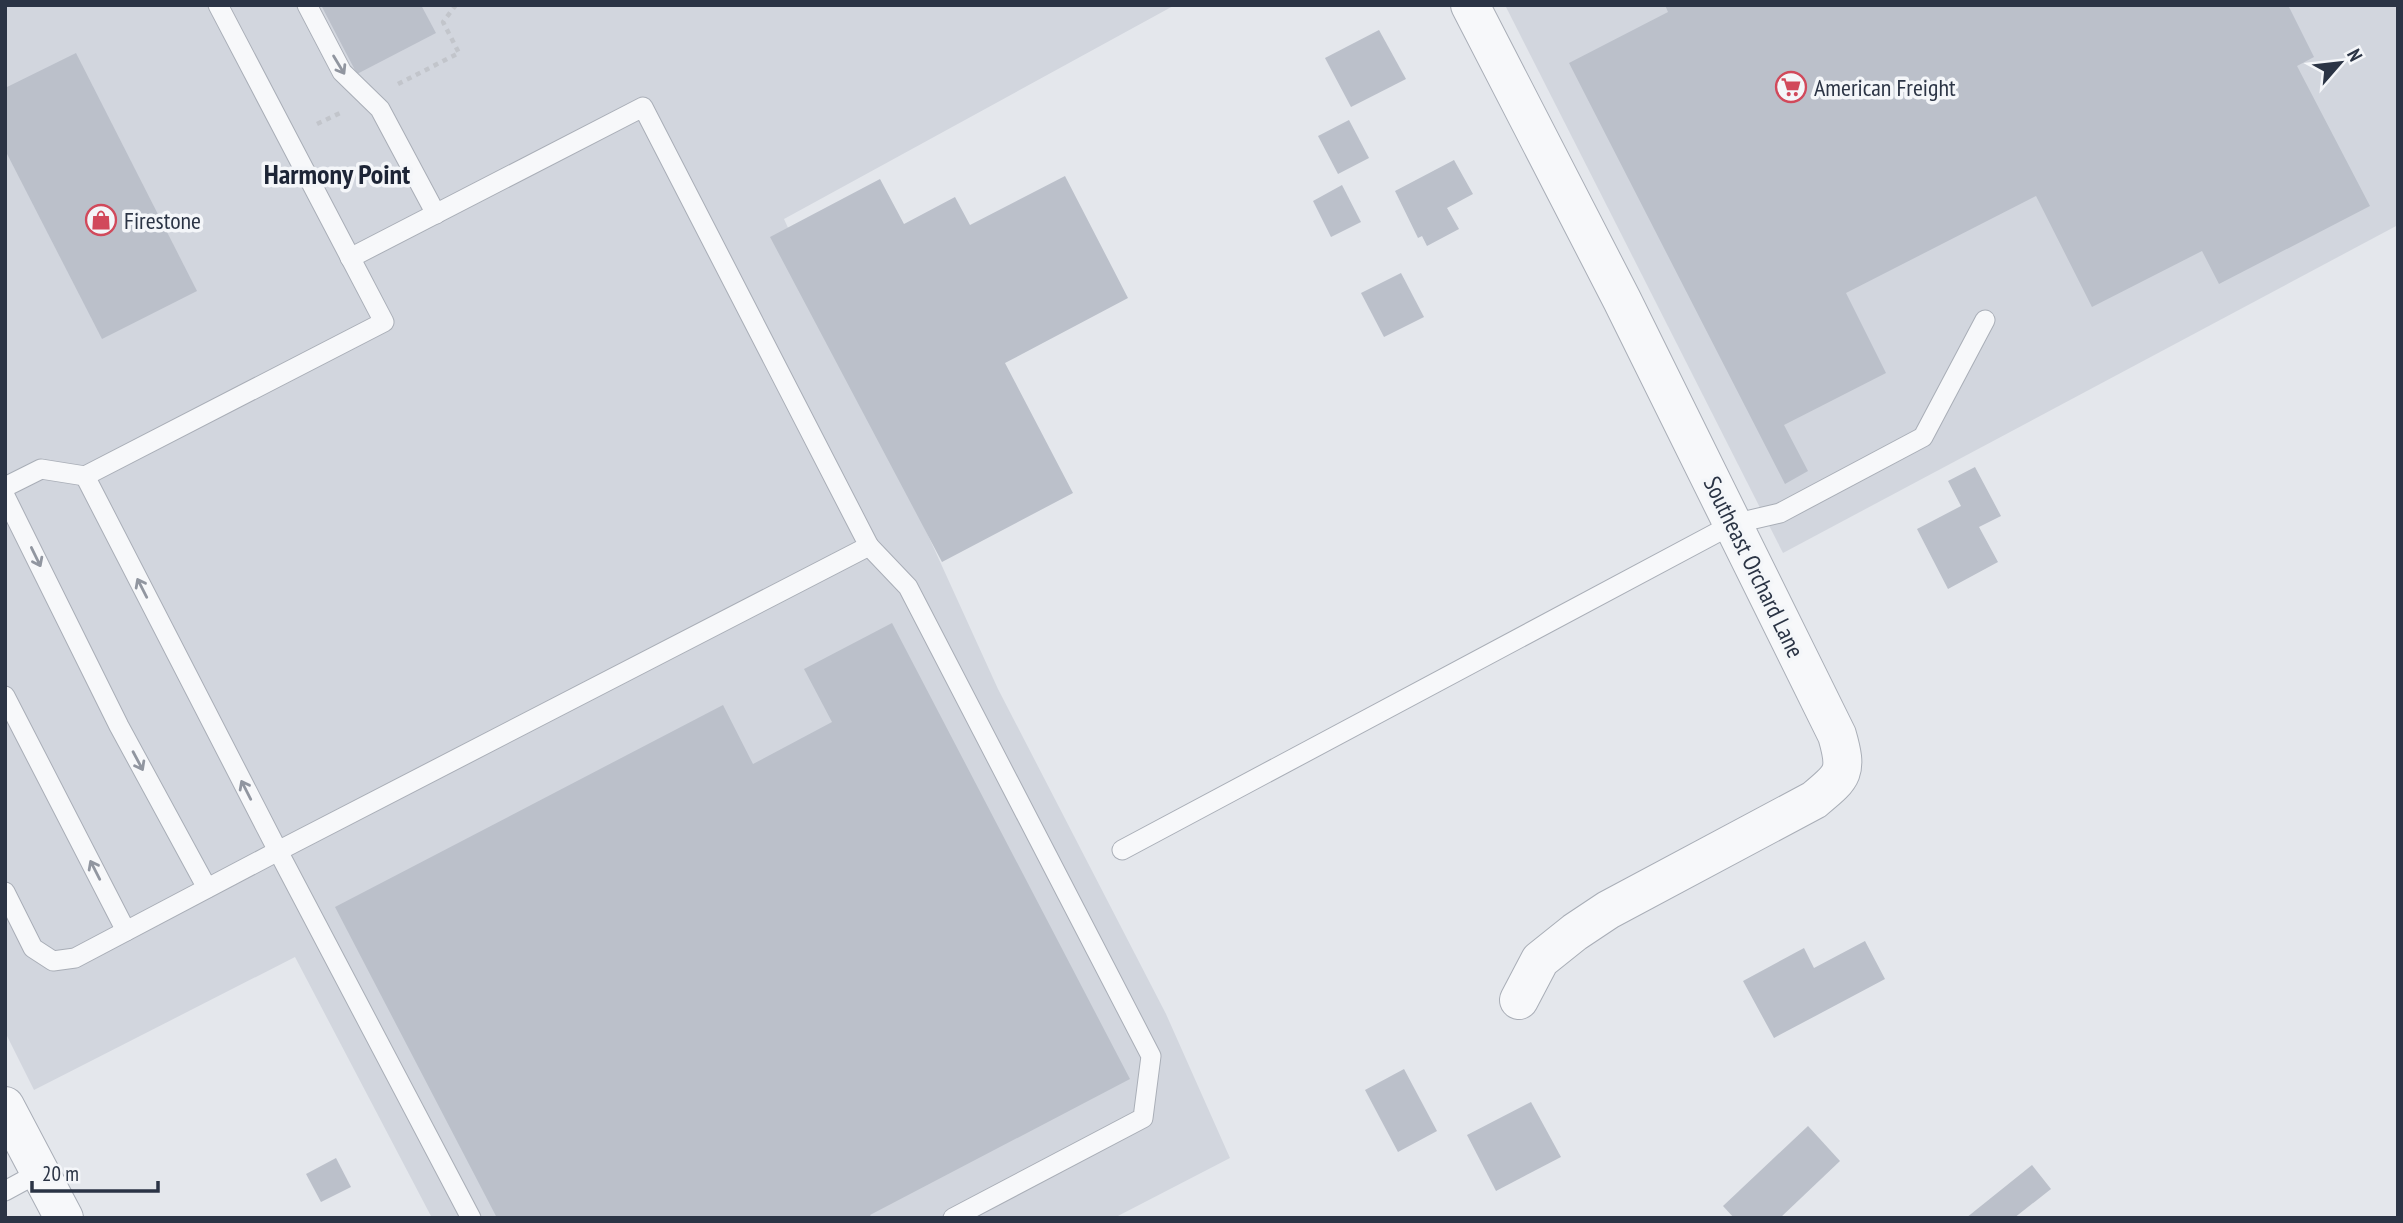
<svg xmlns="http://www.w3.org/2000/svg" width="2403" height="1223" viewBox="0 0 2403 1223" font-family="'PT Sans Narrow',sans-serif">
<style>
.built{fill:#d2d6de}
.building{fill:#bbc0ca}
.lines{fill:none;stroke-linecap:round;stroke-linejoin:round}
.lane-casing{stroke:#a9aeb7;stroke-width:21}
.street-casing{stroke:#a9aeb7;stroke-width:40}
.path{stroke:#c2c5cb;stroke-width:4.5;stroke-dasharray:5 5;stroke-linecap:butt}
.lane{stroke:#f7f8fa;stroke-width:19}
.street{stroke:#f7f8fa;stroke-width:38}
.oneway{stroke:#9196a0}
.labels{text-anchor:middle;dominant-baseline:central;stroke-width:7;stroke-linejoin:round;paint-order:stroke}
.poi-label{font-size:24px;fill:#2b3445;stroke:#f4f6f9;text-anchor:start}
.street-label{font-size:24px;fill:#2b3445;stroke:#f4f6f9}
.quarter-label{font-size:28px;font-weight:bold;fill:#1d2536;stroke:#f4f6f9}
</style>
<rect width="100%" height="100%" fill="#e4e7ec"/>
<g class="built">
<polygon points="5,5 1175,5 784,219 998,689 1166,1014 1230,1158 1114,1218 432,1218 295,957 34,1090 5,1032"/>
<polygon points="1505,5 2398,5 2398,225 1783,553"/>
</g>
<g class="building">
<polygon points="321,5 421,5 436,33 357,74"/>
<polygon points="1665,5 2288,5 2314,57 2297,66 2370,206 2219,284 2202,251 2092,307 2036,196 1846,293 1886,373 1784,425 1808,471 1785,484 1569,63 1668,12"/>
<polygon points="1379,30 1406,79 1351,107 1325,58"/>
<polygon points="76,53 197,291 102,339 5,150 5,88"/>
<polygon points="1349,120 1369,158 1338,174 1318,136"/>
<polygon points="1454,160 1473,194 1447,208 1459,229 1427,246 1422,236 1418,238 1395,191"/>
<polygon points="1065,176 1128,298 1005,363 1073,493 942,562 770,237 880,179 904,224 955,197 970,225"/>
<polygon points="1342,185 1361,222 1331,237 1313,201"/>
<polygon points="1401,273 1424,317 1384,337 1361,293"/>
<polygon points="1975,467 2001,516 1979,527 1998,562 1948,589 1917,529 1961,506 1948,481"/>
<polygon points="892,623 1130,1079 870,1215 872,1218 497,1218 335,907 723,705 753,764 832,722 804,669"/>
<polygon points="1865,941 1885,979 1774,1038 1743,981 1804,948 1814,968"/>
<polygon points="1404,1069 1437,1131 1398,1152 1365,1090"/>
<polygon points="1531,1102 1561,1157 1496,1191 1467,1135"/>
<polygon points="1808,1126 1840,1161 1780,1218 1734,1218 1723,1206"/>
<polygon points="336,1158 351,1187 321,1202 306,1174"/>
<polygon points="2032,1165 2051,1189 2014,1218 1966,1218"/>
</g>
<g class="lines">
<g class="lane-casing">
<g id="lane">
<polyline points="307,5 342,72 380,109 436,214"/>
<polyline points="85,476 278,851 471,1218"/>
<polyline points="5,487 41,469 85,476 384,322 218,5"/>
<polyline points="5,496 119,726 207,888"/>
<polyline points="869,546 908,587 1151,1056 1143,1118 953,1218"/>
<polyline points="5,696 126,931"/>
<polyline points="1122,850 1733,524 1780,513 1923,437 1985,320"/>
<polyline points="5,892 33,948 53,961 75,958 278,851 869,546 643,107 350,258"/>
<polyline points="5,1191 40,1172"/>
</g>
</g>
<g class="street-casing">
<g id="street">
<path d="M 1470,5 L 1622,300 L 1837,735 C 1848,773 1843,776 1814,800 L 1608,910 L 1575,932 L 1540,960 L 1519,1000"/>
<polyline points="5,1106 64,1218"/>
</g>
</g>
<g class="path">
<polyline points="398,84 459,53 443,22 456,5"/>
<polyline points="317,124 340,113"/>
</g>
<use href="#lane" class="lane"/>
<use href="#street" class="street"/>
</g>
<defs><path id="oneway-shaft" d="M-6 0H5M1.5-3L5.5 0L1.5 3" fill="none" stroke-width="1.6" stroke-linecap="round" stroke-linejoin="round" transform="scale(1.75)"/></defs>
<g class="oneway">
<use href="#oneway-shaft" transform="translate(339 65) rotate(59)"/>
<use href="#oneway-shaft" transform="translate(36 557) rotate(64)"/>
<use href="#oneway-shaft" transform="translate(142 588) rotate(-117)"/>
<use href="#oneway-shaft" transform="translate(138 761) rotate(62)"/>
<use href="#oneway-shaft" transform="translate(246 790) rotate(-117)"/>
<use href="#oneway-shaft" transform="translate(95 870) rotate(-117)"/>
</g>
<defs>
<g id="supermarket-ring" transform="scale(1.575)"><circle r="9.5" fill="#f4f6f9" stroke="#d1495b" stroke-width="1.5"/><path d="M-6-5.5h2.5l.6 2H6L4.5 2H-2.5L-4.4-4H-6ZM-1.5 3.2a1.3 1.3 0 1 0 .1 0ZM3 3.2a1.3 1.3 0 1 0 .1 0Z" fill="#d1495b"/></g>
<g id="shop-ring" transform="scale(1.575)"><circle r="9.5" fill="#f4f6f9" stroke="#d1495b" stroke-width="1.5"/><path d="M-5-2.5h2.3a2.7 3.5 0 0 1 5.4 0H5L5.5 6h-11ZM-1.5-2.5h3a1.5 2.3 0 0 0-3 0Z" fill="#d1495b"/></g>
</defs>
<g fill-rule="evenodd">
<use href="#supermarket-ring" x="1791" y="87"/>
<use href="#shop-ring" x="101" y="220"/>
</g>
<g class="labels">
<g class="poi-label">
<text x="1814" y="87">American Freight</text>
<text x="124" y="220">Firestone</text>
</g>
<g class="street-label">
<text transform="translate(1754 567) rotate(64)">Southeast Orchard Lane</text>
</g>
<g class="quarter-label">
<text x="337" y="173">Harmony Point</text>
</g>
</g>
<rect width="2403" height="1223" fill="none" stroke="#2b3445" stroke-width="14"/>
<g transform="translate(2340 63) rotate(62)" stroke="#f4f6f9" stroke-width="5" paint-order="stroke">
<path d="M0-5L12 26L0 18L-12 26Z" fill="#2b3445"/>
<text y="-10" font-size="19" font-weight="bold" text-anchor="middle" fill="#2b3445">N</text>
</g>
<path d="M32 1181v10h126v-10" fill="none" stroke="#2b3445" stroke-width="3.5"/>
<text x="42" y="1181" font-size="21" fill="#2b3445" stroke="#f4f6f9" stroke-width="5" paint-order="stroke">20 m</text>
</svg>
